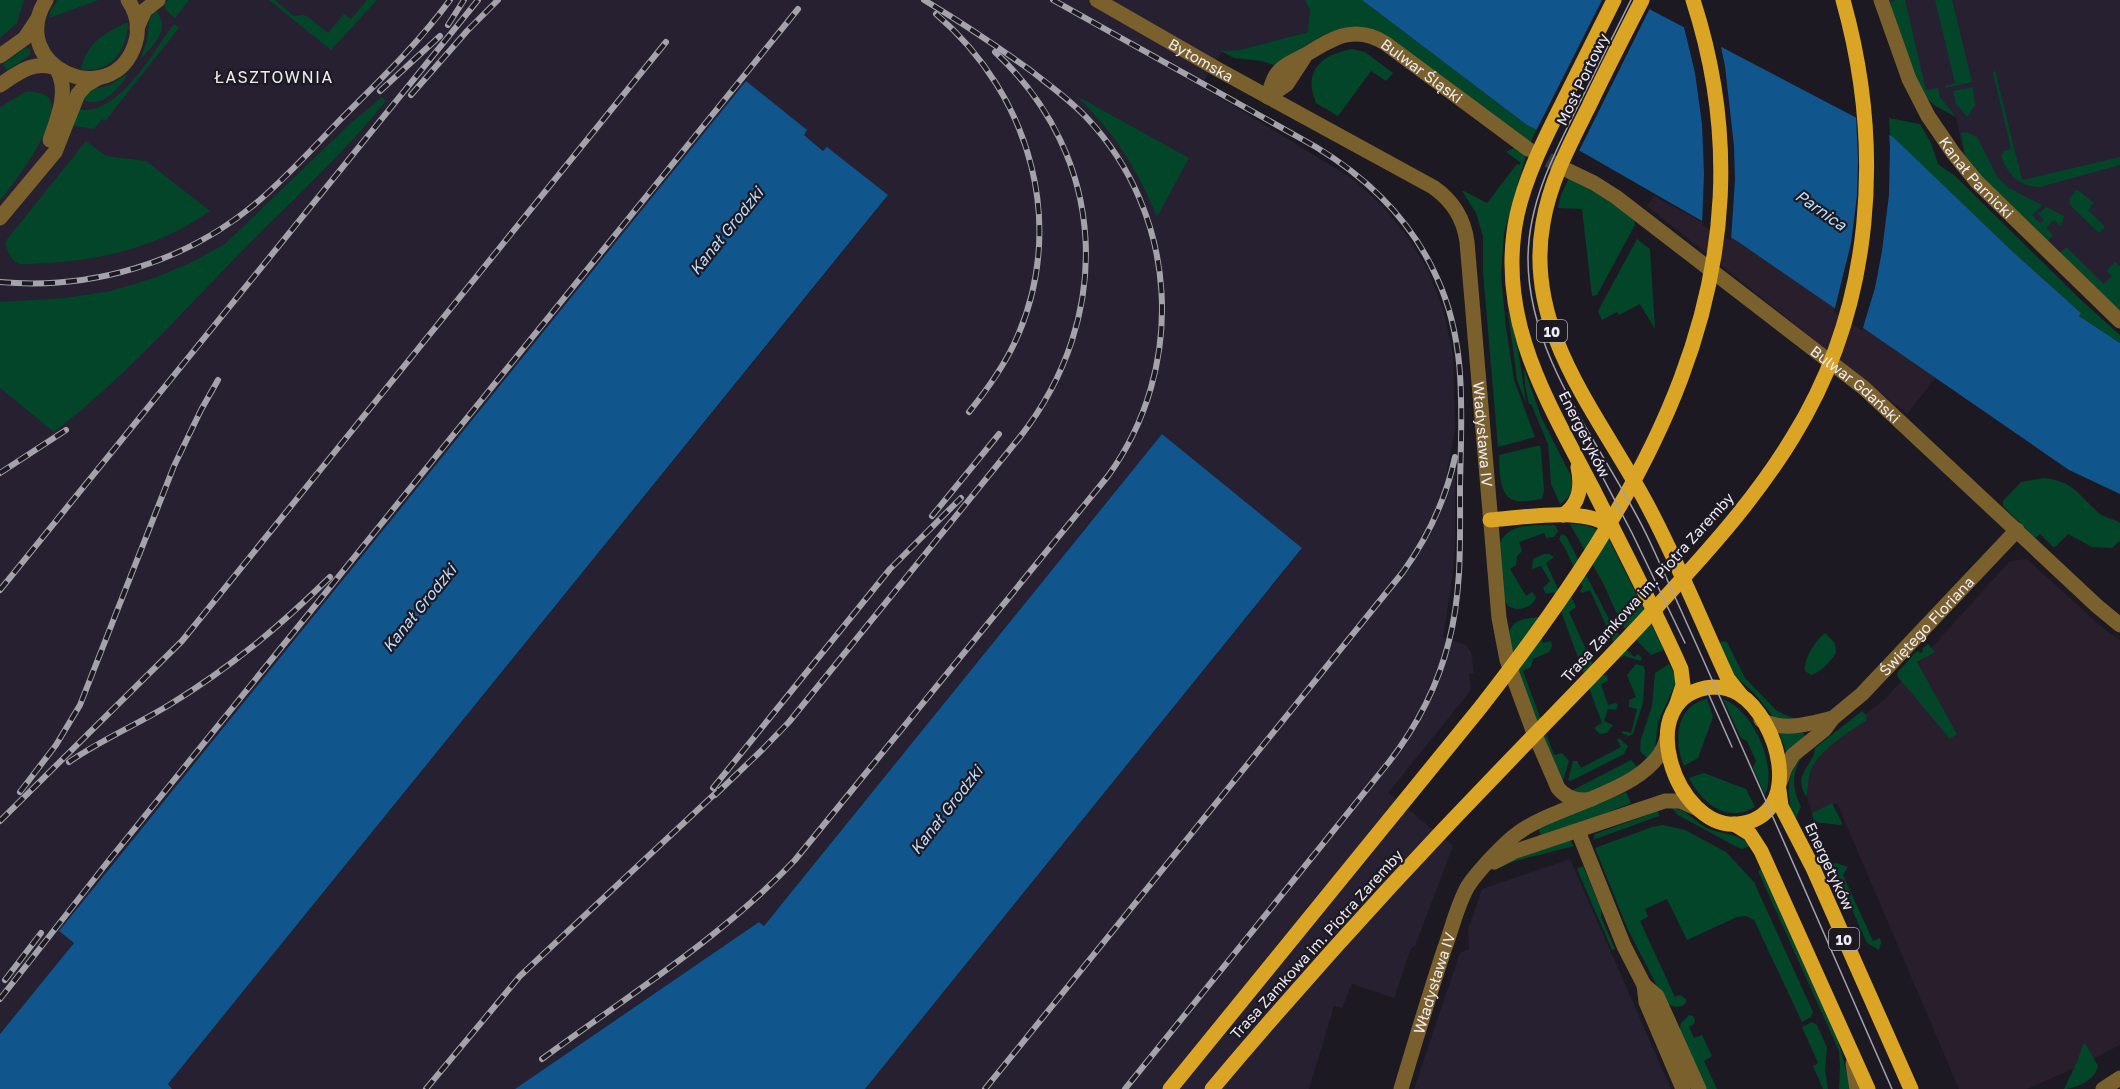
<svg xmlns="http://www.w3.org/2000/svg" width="2120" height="1089" viewBox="0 0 2120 1089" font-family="'Golos Text',sans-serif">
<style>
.commercial{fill:#281e2c}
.built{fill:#262030}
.green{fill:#034529}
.water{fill:#10568c}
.pier{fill:#1d1923}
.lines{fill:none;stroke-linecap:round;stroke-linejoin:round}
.minor-tunnel{stroke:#3c3942;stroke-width:15;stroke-dasharray:15 8;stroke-linecap:butt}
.minor{stroke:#79602c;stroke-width:15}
.major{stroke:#daa525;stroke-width:15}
.tram{stroke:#a4a2aa;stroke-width:1.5}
.rail-casing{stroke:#a4a2aa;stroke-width:6}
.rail{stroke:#1d1923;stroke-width:4;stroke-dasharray:11;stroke-linecap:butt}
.labels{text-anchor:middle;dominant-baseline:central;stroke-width:4.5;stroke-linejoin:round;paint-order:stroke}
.shield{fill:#1d1923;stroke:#afadb5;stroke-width:1.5}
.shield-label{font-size:14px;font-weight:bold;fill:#eeecf3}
.street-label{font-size:15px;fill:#eeecf3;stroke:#1d1923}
.neighbourhood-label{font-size:16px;letter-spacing:1.5px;fill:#eeecf3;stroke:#1d1923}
.water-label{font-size:16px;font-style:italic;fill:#bdddfd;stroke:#1d1923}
</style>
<rect width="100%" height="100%" fill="#1d1923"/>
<g class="commercial">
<polygon points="1654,196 1737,241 1936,377 1907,414 1647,206"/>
<polygon points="2027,559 2104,629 2120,640 2120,1045 2086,1063 2027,1089 1959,1089 1837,803 1812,814 1803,785 1804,774 1831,741 1885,699 2010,561"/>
</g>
<g class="built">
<polygon points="0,0 1305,0 1310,4 1311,31 1241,50 1222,51 1201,86 1350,177 1381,204 1409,239 1427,268 1443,309 1453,354 1455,431 1446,476 1455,478 1455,541 1453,574 1443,637 1466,645 1471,652 1474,673 1469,674 1471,690 1388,793 1453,846 1415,946 1411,948 1394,998 1352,984 1342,1008 1334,1006 1309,1089 865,1089 1302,549 1162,434 764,926 759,922 515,1089 172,1089 168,1084 888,196 827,147 824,151 803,134 806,130 746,81 59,931 74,943 0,1034"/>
<polygon points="1889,0 2120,0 2120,310 1966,163 1956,117 1935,106 1926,96"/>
<polygon points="1570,859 1671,1089 1414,1089 1460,953 1469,949 1468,930 1482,889"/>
</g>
<g class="green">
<polygon points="0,0 24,0 17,23 0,38"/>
<polygon points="58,0 99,0 49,18 51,10"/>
<polygon points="169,0 189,0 175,18 166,10 164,3"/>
<polygon points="269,0 275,0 294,16 303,15 307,16 328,33 344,14 351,19 367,0 377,0 331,50"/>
<path d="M 1305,0 L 1362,0 L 1527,125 L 1537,128 L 1530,144 L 1358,27 C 1326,28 1301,49 1276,66 L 1262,61 L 1234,58 L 1221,51 L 1240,50 L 1308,32 L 1310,10 Z"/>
<path d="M 1895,0 L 1905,0 L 1926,90 L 1938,88 L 1940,97 L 1956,117 C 1945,111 1933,106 1925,96 C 1910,75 1898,29 1890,3 Z"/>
<polygon points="1935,0 1952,0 1972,82 1945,88 1945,86 1955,83"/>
<path d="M 155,10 C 173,28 153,45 140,60 L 147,41 L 149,20 Z"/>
<path d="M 126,23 L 128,23 C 127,50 111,74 81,69 C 86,44 104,33 126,23 Z"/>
<path d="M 174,24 L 179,28 L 105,121 L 102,119 L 94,129 L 75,126 L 72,120 L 76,109 C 118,119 153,51 174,24 Z"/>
<polygon points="27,47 30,49 30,55 7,71 3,64"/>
<path d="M 1352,49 L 1365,52 L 1393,73 L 1386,81 L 1371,71 L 1338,116 L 1316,103 C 1303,70 1321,55 1352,49 Z"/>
<path d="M 1995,70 L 2022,180 L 2120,157 L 2120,165 L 2040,187 C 2021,187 2006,174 2001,155 L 2004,151 L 2011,149 L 1993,73 Z"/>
<path d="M 128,73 C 124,82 109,101 96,102 C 91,103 86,101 81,99 L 93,89 L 110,85 Z"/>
<polygon points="1973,87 1975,105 1967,117 1956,104 1953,91"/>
<path d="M 25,92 C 31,91 37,92 43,94 C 75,106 11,187 0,201 L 0,107 Z"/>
<path d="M 1075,95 L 1189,158 L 1157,217 C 1138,170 1113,130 1075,95 Z"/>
<path d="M 382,97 L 386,101 C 341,157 288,204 238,255 C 179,316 122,380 54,432 L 0,388 L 0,302 L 65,298 L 111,291 L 154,278 L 190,263 L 225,244 L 352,122 Z"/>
<polygon points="1889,118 1920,124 1931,143 1938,164 1955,176 2081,300 2120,335 2120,343 2079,316 2080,312 2013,252 1890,135"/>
<polygon points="1966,132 1977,137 1998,178 2009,188 2042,205 2032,215 2040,223 2044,220 2038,214 2046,207 2064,216 2061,227 2054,220 2046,228 2053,235 2047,241 2060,253 2066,247 2104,284 2112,276 2106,271 2115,262 2120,266 2120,310 2088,282 1966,163 1961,133"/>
<path d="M 86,141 L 106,156 L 146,161 L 210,211 C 163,245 102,261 44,263 C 37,263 27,265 20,264 C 10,261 8,251 5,242 Z"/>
<polygon points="1514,148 1526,156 1504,233 1501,275 1506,328 1514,380 1535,437 1498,447 1483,272 1483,236 1476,213 1462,191 1464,191 1487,203 1517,164 1519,165 1521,163 1506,152"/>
<polygon points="1569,178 1595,190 1634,219 1635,225 1597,295 1592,296 1582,209 1558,208 1561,195"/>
<polygon points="2076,190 2079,191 2094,203 2088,210 2105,227 2099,233 2070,205 2069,199"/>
<polygon points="1637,239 1650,249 1655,329 1640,304 1619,315 1617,312 1602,320 1598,311"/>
<polygon points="1507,304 1518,349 1526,403 1517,380"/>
<path d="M 1524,368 L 1541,417 L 1571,476 C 1574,488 1571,498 1560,504 L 1551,484 L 1548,444 L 1531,404 L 1529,404 L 1525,385 Z"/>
<path d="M 1537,446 L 1540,446 L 1541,451 L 1544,490 L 1542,499 C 1534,500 1521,503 1513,500 C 1498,494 1500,468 1499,455 Z"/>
<path d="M 2044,478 C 2075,482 2077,494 2099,513 C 2104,518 2113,518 2120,523 L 2120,541 L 2112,548 L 2092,547 L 2068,534 L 2054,548 L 2040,534 L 2035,538 L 2003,506 L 2003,501 L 2021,482 Z"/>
<path d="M 1570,524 C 1585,524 1598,527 1609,539 L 1664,650 L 1651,655 L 1622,625 L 1603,583 Z"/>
<path d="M 1555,525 L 1558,531 L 1554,537 L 1546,538 L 1544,533 L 1519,542 L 1522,551 L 1517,556 L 1516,565 L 1510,569 L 1526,596 L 1532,592 L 1536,597 C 1533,609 1512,614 1505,602 C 1500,593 1500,555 1500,543 C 1509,522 1535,526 1555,525 Z"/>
<polygon points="1561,534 1566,536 1613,627 1622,638 1619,642 1634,657 1638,654 1642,658 1641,661 1624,656 1621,658 1590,590 1582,593 1580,591 1583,587 1565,548 1559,539"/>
<polygon points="1544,554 1549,554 1554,557 1546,563 1559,591 1568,589 1576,607 1569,612 1598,676 1607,675 1608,681 1601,684 1608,705 1616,703 1618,705 1616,710 1608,709 1604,721 1613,725 1607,733 1600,734 1595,729 1595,727 1602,723 1554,592 1546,594 1543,588 1550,581 1541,566 1532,569 1533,559"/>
<path d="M 1538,617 L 1541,618 L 1537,627 L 1543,643 L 1551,641 L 1552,647 L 1549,652 L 1533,659 L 1531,667 L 1523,671 L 1554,755 L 1562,753 L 1569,761 L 1563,781 L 1523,693 L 1509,634 C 1512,619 1525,619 1538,617 Z"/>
<path d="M 1825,633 L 1835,643 L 1836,653 C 1830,662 1821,672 1811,675 L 1805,671 C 1803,659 1816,640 1825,633 Z"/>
<polygon points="1723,641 1727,642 1745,678 1777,711 1799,721 1774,718 1755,694 1735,676 1719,643"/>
<polygon points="1928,644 1935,652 1917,662 1957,734 1950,739 1898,677 1897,673 1917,651 1921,653 1923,651 1922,649"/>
<polygon points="1636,664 1643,666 1645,670 1643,703 1633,734 1629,736 1621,733 1623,731 1631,733 1637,709 1629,707 1629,700 1636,697 1627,675"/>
<polygon points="1669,664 1675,675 1675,685 1658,722 1655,749 1649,760 1640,751 1641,739 1652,706 1655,673"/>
<path d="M 1707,699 L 1713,717 L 1698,758 L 1684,766 C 1673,740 1676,706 1707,699 Z"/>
<path d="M 1723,699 C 1753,710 1778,766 1765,795 L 1753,768 L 1756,761 L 1747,741 L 1741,738 Z"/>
<path d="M 1862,711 L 1867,716 L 1866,721 C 1848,732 1816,752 1810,773 C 1807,781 1809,789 1806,797 C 1792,773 1814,766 1815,748 Z"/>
<polygon points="1802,729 1806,739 1786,752 1779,732"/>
<polygon points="1619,738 1628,746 1624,754 1571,781 1568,780 1573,761 1577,761 1581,768 1621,747 1617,740"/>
<path d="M 1803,755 C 1791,773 1792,788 1801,807 L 1795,819 C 1785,798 1786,772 1803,755 Z"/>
<polygon points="1631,760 1639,769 1592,794 1569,792"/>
<path d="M 1704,773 L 1746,789 L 1755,807 C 1727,824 1702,803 1689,778 Z"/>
<polygon points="1626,792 1631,803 1542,839 1538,827"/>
<polygon points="1832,803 1842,823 1841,825 1814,822 1812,814 1814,812"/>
<path d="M 1672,808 C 1686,809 1693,820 1705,827 C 1720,835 1739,832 1750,846 L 1742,849 L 1735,846 L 1678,815 Z"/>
<polygon points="1658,811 1659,816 1593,840 1595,834"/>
<path d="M 1663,825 L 1685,830 L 1726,852 L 1754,882 L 1813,1012 L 1811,1017 L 1802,1022 L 1754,920 L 1746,916 L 1737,917 L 1687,940 L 1667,899 L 1645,909 L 1648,917 L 1640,921 L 1675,997 L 1680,995 L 1686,999 L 1686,1003 C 1680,1009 1673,1007 1666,1003 L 1628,930 L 1595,848 L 1652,827 Z"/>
<polygon points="1570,840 1574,846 1515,861 1492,871 1504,862"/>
<polygon points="1836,863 1848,867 1843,875 1873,941 1880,938 1881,943 1879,950 1867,943 1832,865"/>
<polygon points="1583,866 1601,908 1601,917 1615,949 1612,950 1577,869"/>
<polygon points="1761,869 1838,1040 1851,1089 1839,1089 1840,1065 1839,1051 1758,871"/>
<polygon points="1689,1015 1693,1016 1695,1020 1694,1024 1689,1027 1694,1038 1702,1035 1712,1056 1704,1061 1717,1089 1704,1089 1679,1035 1681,1023"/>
<polygon points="1812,1022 1817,1025 1827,1048 1825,1070 1828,1089 1823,1089 1813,1066 1818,1063 1802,1027"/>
<path d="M 2085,1043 L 2098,1066 C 2096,1079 2076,1089 2064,1089 L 2077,1062 L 2083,1044 Z"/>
</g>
<g class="water">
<polygon points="1362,0 1632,0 1893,137 2013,252 2081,313 2079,316 2120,343 2120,494 2069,470 1737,241 1582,152 1527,125"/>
<polygon points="746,81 807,130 804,135 823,151 827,147 888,195 168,1084 172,1089 0,1089 0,1034 74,943 59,931"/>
<polygon points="1162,434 1302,548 865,1089 515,1089 759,922 764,926"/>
</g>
<g class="pier">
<polygon points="1602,0 1639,0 1651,6 1578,153 1536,131"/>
<polygon points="1683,23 1720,42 1725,66 1734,146 1735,179 1731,241 1702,225 1704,174 1702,124 1695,73"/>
<polygon points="1856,114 1889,131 1890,148 1889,195 1882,251 1875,288 1862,331 1834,312 1851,243 1857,196 1858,160"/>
</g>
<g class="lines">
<polyline class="minor-tunnel" points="1528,149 1569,171"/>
<g class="minor">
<path d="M 46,0 C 5,66 112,114 135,44 C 140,29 137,13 128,0"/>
<path id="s1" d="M 1097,0 L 1219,70 L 1433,187 C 1452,200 1464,219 1467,242 L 1499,618 L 1507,660 L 1532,728 L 1558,788 C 1567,799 1578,802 1592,799"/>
<path id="s2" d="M 1881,0 L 1909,79 L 1928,116 L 1954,154 L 1977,182 L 2120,321"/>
<polyline points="137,28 145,10 158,0"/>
<polyline points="0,56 25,38 37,20"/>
<path d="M 0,85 C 18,73 33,60 56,68"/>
<path id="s3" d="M 1268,97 C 1270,90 1272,81 1276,75 C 1283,64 1297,60 1307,54 C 1333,38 1355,24 1385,43 L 1528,149"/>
<polyline points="1268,97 1287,84 1304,58"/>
<path d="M 50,140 C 58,118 70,89 56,68"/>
<path id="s4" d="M 1569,171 L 1594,183 L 1616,197 L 1864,388 L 2097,606 L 2120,625"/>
<polyline points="0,218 55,152 78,94 86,85 98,78"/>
<path d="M 1761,720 C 1785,732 1808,724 1833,718"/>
<path id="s5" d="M 1781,780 L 1785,768 L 1793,755 L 1824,730 L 1833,718 L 1862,694 L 2017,530"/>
<polyline points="1578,831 1624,946 1644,985 1646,1002 1683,1089"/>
<polyline points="1494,862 1513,852 1665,801 1680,801 1700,810"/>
<polyline points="1644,985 1657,996 1699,1089"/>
<polyline points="1853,1064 1857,1089"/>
<path id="s6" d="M 1401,1089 C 1415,1042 1429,996 1444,950 C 1452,929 1457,905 1468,886 C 1478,871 1504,843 1518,833 C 1558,803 1654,791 1667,738"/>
<polyline points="2103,1089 2120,1078"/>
</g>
<g class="major">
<path d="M 1614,0 C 1597,34 1580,68 1563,102 C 1545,138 1526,175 1517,215 C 1495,319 1548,402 1593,489 C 1623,549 1654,608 1681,669 L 1683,685 L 1676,706"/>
<path d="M 1642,0 C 1624,35 1606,70 1589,106 C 1570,144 1550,181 1543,223 C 1523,333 1603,419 1650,510 C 1679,565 1702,623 1728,679 L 1740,694"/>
<path d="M 1563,515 C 1580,504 1582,485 1578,467"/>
<path d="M 1490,520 C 1522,518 1588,505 1613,529"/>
<path d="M 1713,687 C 1723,687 1732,689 1739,694 C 1779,719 1806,816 1738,824 C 1675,831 1629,694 1713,687 Z"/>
<polyline points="1779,790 1781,806 1813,868 1911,1089"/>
<polyline points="1734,824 1750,834 1761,851 1868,1089"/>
<path d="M 1170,1089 L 1480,708 C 1643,499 1782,274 1693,0"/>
<path d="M 1212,1089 C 1308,975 1408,865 1512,758 C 1566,702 1621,647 1673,589 C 1717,541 1759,493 1793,437 C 1874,306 1884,146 1843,0"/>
</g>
<g class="tram">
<path d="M 1631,0 C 1614,34 1597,68 1580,102 C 1555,152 1528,202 1528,259 C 1528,363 1608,451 1650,542 C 1733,723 1812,907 1892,1089"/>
<polyline points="1581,436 1632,533 1685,643"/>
<polyline points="1705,686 1732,747"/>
</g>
<g class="rail-casing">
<g id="rail">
<path d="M 1053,0 L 1316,147 C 1369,179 1412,221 1437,278 C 1468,345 1461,417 1460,488 C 1460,539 1462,591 1449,641 C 1438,685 1417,726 1389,762 L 1125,1089"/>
<path d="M 936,14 C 1031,95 1069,228 1014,344 C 1002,369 986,391 969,412"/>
<polyline points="448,25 464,0"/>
<polyline points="380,91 440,36"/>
<polyline points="411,95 467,31 498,0"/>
<path d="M 0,282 C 92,290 184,263 255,204 C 285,179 312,149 339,121 C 378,82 417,45 450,0"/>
<polyline points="0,473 66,430"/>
<polyline points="932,516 999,434"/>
<polyline points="0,590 478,0"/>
<path d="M 69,762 C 101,740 136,725 169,705 C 231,667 278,628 330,577"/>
<polyline points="713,788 890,569 961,498"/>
<polyline points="20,792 56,745 80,705 174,466 201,410 218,380"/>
<path d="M 715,795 L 763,749 L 789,722 L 1020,437 C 1114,317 1109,158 995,52"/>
<polyline points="0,821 182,641 666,42"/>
<polyline points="5,980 41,933"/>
<polyline points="0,999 106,864 798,9"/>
<path d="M 542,1059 C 629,995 721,938 795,860 L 1108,476 C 1187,367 1179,215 1086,117 C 1069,99 1049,85 1030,70 C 995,45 961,22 924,0"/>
<polyline points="426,1089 520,976 719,790"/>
<path d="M 985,1089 L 1403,572 C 1428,537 1446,499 1455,457"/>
</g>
</g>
<use href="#rail" class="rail"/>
</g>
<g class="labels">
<g class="shield">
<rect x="1537" y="320" width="30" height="22" rx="4.5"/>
<rect x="1829" y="928" width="30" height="22" rx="4.5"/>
</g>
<g class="shield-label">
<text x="1552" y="331">10</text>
<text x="1844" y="939">10</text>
</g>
<g class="street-label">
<text stroke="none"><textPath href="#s1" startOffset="120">Bytomska</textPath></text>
<text stroke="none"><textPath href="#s3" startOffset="192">Bulwar Śląski</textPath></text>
<text transform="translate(1582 79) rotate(-64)">Most Portowy</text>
<text stroke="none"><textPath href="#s2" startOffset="204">Kanał Parnicki</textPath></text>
<text stroke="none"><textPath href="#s4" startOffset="358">Bulwar Gdański</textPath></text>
<text stroke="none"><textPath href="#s1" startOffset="644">Władysława IV</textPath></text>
<text transform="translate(1585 434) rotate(63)">Energetyków</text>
<text transform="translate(1647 587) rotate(-48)">Trasa Zamkowa im. Piotra Zaremby</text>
<text stroke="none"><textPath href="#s5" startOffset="214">Świętego Floriana</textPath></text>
<text transform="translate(1830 866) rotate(65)">Energetyków</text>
<text transform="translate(1316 944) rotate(-48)">Trasa Zamkowa im. Piotra Zaremby</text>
<text stroke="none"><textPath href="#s6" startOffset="111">Władysława IV</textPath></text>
</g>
<g class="neighbourhood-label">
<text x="274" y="77">ŁASZTOWNIA</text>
</g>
<g class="water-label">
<text transform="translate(1821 210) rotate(35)">Parnica</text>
<text transform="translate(726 231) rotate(-51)">Kanał Grodzki</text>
<text transform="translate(419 608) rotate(-51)">Kanał Grodzki</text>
<text transform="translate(946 810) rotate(-52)">Kanał Grodzki</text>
</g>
</g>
</svg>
